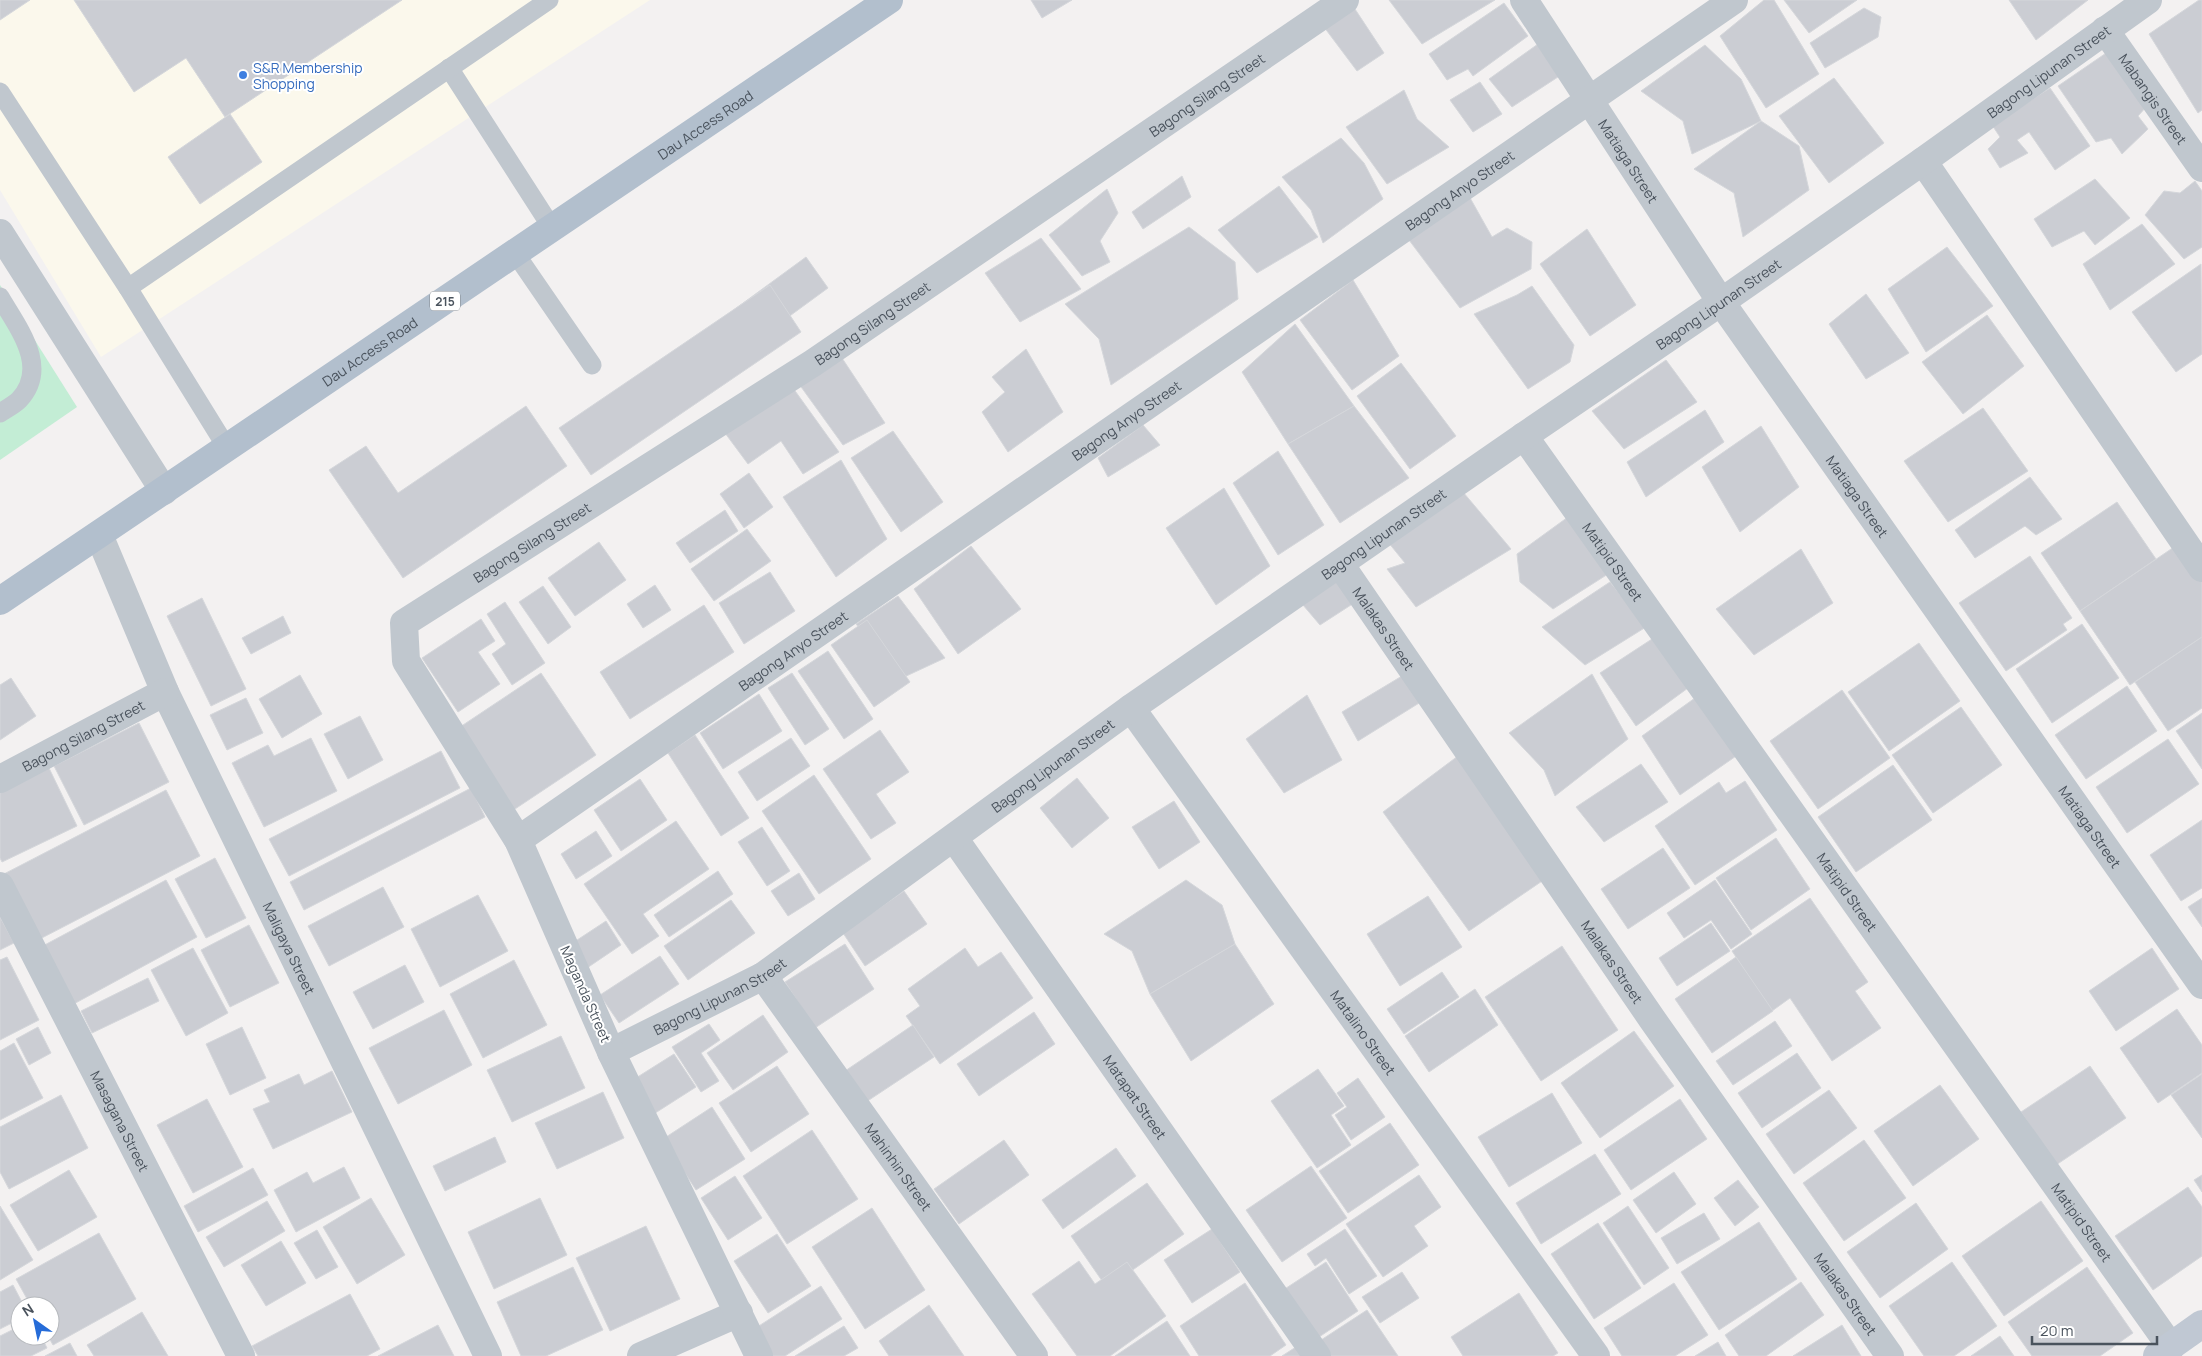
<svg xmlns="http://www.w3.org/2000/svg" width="2202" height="1356" viewBox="0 0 2202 1356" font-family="Manrope,sans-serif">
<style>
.commercial{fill:#fbf8ec}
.green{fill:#c3edd5}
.building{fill:#cbcdd3;stroke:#d5d7db}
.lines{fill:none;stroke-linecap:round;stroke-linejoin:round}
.lane{stroke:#c0c7ce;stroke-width:19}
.street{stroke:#c0c7ce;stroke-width:28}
.secondary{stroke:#c0c8d3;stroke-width:28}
.primary{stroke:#b2bfcd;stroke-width:28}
.shop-dot{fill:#3f7fe0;stroke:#fff;stroke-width:2}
.labels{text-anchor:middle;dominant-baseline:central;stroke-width:4;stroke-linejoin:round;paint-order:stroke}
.shield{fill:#fff;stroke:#80878e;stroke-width:1}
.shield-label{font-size:12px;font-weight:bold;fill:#4a535d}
.shop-label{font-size:14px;fill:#366cbe;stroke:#fff;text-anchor:start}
.street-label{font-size:14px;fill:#4a535d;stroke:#fff}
</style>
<rect width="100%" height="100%" fill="#f3f1f1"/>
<polygon class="commercial" points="0,0 650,0 101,357 0,190"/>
<polygon class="green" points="0,285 77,407 0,460"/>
<g class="building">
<polygon points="0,0 30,0 0,20"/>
<polygon points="74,0 402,0 225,117 186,58 134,92"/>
<polygon points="1031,0 1072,0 1042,18"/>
<polygon points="1389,0 1495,0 1422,44"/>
<polygon points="1764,0 1774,0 1819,74 1766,108 1720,36"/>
<polygon points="1784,0 1857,0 1809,33"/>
<polygon points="2009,0 2088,0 2036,40"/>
<polygon points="2199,0 2202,0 2202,110 2198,113 2149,34"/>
<polygon points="1351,3 1384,53 1357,71 1321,23"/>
<polygon points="1504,3 1528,36 1473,76 1468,69 1447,80 1429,54"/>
<polygon points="1864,8 1881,17 1878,37 1825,68 1810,43"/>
<polygon points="1538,44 1561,75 1512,107 1489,79"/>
<polygon points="1705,45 1741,79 1761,121 1692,154 1683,121 1641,91"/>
<polygon points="2112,49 2147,106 2138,116 2148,129 2122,154 2111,138 2096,142 2058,86"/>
<polygon points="1834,78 1884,143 1829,183 1779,116"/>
<polygon points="1480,82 1502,114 1473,132 1450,100"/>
<polygon points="2050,88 2090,146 2055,170 2029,132 2017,140 2028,153 2000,168 1988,149 2000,137 1992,125"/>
<polygon points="1404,90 1417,119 1449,147 1387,184 1346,127"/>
<polygon points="230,114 262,162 200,204 168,157"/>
<polygon points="1761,121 1799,146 1809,190 1743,237 1734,193 1694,169"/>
<polygon points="1341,138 1364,163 1383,199 1323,243 1311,210 1282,177"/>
<polygon points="1182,176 1191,197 1143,229 1132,212"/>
<polygon points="2095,179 2130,218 2095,245 2084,231 2052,247 2034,219"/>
<polygon points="2195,181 2202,191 2202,247 2184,259 2145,215 2164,191 2180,193"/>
<polygon points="1279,186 1318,237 1257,273 1218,230"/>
<polygon points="1107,189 1118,213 1100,241 1110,262 1082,276 1049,235"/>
<polygon points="1469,196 1492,237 1507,228 1532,242 1531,269 1460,308 1409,240"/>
<polygon points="2142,224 2175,264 2110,310 2083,264"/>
<polygon points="1189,227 1235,262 1238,299 1111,385 1099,339 1065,304"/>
<polygon points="1587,229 1636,305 1590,336 1540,264"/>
<polygon points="1041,238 1081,289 1020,322 985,273"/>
<polygon points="1947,247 1993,306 1926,352 1888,289"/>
<polygon points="806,257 828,288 705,378 683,347"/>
<polygon points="2201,264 2202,354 2176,372 2132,312"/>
<polygon points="1353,280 1399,356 1352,390 1300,320"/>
<polygon points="770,285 801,332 591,475 559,428"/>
<polygon points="1532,286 1574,345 1570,362 1528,389 1474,314 1517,295"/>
<polygon points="1866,294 1909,353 1866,379 1829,324"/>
<polygon points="1987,315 2024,366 1963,414 1922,362"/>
<polygon points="1295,324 1354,406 1288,444 1242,372"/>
<polygon points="1026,349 1063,412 1008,452 982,412 1005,392 992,377"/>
<polygon points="840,355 885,423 843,445 799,384"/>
<polygon points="1666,360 1697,402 1624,449 1592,411"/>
<polygon points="1401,363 1456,436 1410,469 1357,396"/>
<polygon points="793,388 839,452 803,474 781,441 748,464 725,433"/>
<polygon points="526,406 567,466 403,578 329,470 366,446 398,493"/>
<polygon points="1354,406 1409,478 1340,523 1288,444"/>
<polygon points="1983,408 2028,471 1948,522 1904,461"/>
<polygon points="1705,410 1724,442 1646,497 1627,462"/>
<polygon points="1143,425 1160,445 1108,477 1098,458"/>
<polygon points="1761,426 1799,487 1740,532 1702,467"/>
<polygon points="893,431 943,502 901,532 851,458"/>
<polygon points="1278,451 1324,525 1278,555 1233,483"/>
<polygon points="841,460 887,539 836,577 783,497"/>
<polygon points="749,473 773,507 744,528 720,494"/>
<polygon points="2030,477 2062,519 2036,535 2025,526 1975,558 1955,530"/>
<polygon points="1224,488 1270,566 1216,605 1166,528"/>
<polygon points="1463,492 1511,549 1416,607 1387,569 1405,563 1388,542"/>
<polygon points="2117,502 2156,559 2080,611 2041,553"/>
<polygon points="725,510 738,531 690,563 676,543"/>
<polygon points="1568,517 1608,574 1553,609 1520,582 1517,554"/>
<polygon points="747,529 771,561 714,601 691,569"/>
<polygon points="599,542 626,580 575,616 548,578"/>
<polygon points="2177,545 2202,582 2202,637 2130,685 2080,611"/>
<polygon points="971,546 1021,609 958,654 914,589"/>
<polygon points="1801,549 1833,603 1754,655 1716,609"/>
<polygon points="2030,556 2072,618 2063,624 2067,630 2006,671 1959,603"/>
<polygon points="770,572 795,611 744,644 719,603"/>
<polygon points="1335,577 1354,603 1320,625 1303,605"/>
<polygon points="1610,582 1646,627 1585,665 1542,627"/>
<polygon points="655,585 671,610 643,628 627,604"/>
<polygon points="543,586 571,627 548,644 519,602"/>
<polygon points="898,596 945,658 902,678 856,624"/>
<polygon points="202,598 246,689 211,706 167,616"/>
<polygon points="505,602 545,663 512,685 492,654 506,644 487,614"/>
<polygon points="704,605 734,652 630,719 600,672"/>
<polygon points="283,616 291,633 251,654 242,638"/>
<polygon points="481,619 495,641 478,652 500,684 458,712 422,658"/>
<polygon points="867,620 910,682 874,707 831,645"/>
<polygon points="2082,624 2119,678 2052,723 2016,669"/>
<polygon points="2202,637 2202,708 2168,731 2135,682"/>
<polygon points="1652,639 1688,688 1636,726 1600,673"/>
<polygon points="1919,643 1960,701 1889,751 1848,692"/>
<polygon points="828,651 873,719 844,739 798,671"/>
<polygon points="541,673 596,755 512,811 457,729"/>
<polygon points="792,673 829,729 805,745 768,688"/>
<polygon points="1407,673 1424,700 1358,741 1342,712"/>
<polygon points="1592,674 1628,739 1555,796 1544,770 1509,733"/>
<polygon points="300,675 322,714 282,738 259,699"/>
<polygon points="11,678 36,716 0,740 0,685"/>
<polygon points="2127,686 2157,731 2086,779 2055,735"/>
<polygon points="1842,690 1890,758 1818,809 1770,741"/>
<polygon points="759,694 782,731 723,769 700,733"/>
<polygon points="1307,695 1342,760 1284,793 1246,739"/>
<polygon points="246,698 263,733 227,750 210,715"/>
<polygon points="1695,698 1739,754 1680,795 1642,736"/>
<polygon points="1961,707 2002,765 1933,813 1892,755"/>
<polygon points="2202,713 2202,769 2176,731"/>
<polygon points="360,716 383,760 348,779 324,734"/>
<polygon points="139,723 169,782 84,825 54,766"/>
<polygon points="880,730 909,772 876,794 896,823 871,839 823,769"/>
<polygon points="695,735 749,818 721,836 668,753"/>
<polygon points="311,738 337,791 264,827 232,763 268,745 274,756"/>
<polygon points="791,738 810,766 757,801 738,772"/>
<polygon points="2168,739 2199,784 2127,833 2096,787"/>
<polygon points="441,751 460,788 289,876 269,839"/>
<polygon points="1462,753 1548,877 1469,931 1383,812"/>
<polygon points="1641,764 1668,802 1604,842 1576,807"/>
<polygon points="1893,765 1932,820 1856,872 1818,817"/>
<polygon points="48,766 77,826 2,862 0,858 0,790"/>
<polygon points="814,775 871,859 819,894 762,811"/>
<polygon points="1077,778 1109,818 1072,848 1040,808"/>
<polygon points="640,779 667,820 621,851 594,810"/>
<polygon points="1745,781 1777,830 1695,885 1655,826 1719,782 1726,793"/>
<polygon points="471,788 485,817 304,910 290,882"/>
<polygon points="166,790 200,856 36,941 2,875"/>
<polygon points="1174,801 1200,842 1159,869 1132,827"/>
<polygon points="2202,820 2202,888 2181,901 2150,855"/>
<polygon points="676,821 709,869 643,914 659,936 632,954 584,884"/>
<polygon points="762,827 790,871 767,886 738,842"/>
<polygon points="596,831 612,856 576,879 561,854"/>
<polygon points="1776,838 1810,889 1751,930 1716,878"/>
<polygon points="1663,848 1690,888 1628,929 1601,889"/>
<polygon points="215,858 246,918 206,938 175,879"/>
<polygon points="718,871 733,894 669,937 654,915"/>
<polygon points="799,873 815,899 788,916 771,891"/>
<polygon points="166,880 197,937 70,1006 39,948"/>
<polygon points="1186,880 1222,905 1235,944 1150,994 1132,951 1104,934"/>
<polygon points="1715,880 1752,934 1731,949 1711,920 1684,938 1667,913"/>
<polygon points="383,887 404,927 329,966 308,926"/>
<polygon points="904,891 927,924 865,966 843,933"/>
<polygon points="478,895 508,951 440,987 411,929"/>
<polygon points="1428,896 1462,947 1400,986 1367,934"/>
<polygon points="1810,898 1868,982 1855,991 1881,1028 1832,1061 1790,998 1772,1011 1732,951"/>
<polygon points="2202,898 2202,927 2188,907"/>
<polygon points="731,900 755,933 688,980 664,946"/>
<polygon points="0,917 14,943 0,950"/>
<polygon points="606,921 621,945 584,970 568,946"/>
<polygon points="1711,923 1730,951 1677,986 1659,958"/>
<polygon points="249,925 279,983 230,1007 201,950"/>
<polygon points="845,944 874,989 815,1028 785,982"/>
<polygon points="1235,944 1274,1004 1191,1061 1150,994"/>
<polygon points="1562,946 1618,1030 1541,1081 1485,997"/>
<polygon points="193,948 228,1013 186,1036 151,970"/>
<polygon points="965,948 978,967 1001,952 1033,998 940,1064 906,1016 920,1006 908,989"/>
<polygon points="2152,948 2179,989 2116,1031 2089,991"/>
<polygon points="660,956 679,984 619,1023 600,995"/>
<polygon points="7,957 39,1020 0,1040 0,960"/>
<polygon points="1736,957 1773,1011 1712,1053 1675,999"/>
<polygon points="514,960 547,1025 483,1058 450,994"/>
<polygon points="405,965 424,1002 373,1029 353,992"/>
<polygon points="1442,972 1459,997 1404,1034 1387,1009"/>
<polygon points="148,978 159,1001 92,1033 81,1011"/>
<polygon points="1475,989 1498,1025 1429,1072 1405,1036"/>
<polygon points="2177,1009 2202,1045 2202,1073 2158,1103 2120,1048"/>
<polygon points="444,1010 472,1065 398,1104 369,1048"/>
<polygon points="1034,1012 1055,1044 979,1096 957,1064"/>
<polygon points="763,1015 788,1052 733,1090 707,1053"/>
<polygon points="1775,1021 1792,1046 1733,1085 1716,1061"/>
<polygon points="709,1024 720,1040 701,1053 719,1081 701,1092 672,1047"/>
<polygon points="913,1025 934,1057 866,1102 845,1071"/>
<polygon points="38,1027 51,1053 29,1065 16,1039"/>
<polygon points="242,1027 266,1078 230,1095 206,1044"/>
<polygon points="1634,1031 1674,1086 1600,1138 1561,1083"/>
<polygon points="561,1036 585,1088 512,1122 487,1070"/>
<polygon points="14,1043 43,1098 0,1120 0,1051"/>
<polygon points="1797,1053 1821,1088 1762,1128 1738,1093"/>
<polygon points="674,1054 696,1087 649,1117 628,1083"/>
<polygon points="777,1066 809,1114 751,1152 719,1103"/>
<polygon points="2090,1066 2126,1118 2056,1165 2021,1112"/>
<polygon points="1318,1069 1344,1106 1331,1115 1351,1145 1317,1168 1271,1101"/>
<polygon points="332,1071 352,1112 273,1149 253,1109 270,1102 264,1090 299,1074 304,1085"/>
<polygon points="2202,1074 2202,1138 2171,1095"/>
<polygon points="1358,1078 1385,1117 1351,1140 1335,1115 1347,1107 1337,1093"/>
<polygon points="1940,1085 1979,1139 1913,1186 1874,1131"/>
<polygon points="1829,1090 1857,1128 1794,1174 1766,1134"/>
<polygon points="603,1092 624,1138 557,1169 535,1123"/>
<polygon points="1552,1093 1582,1143 1509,1187 1478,1137"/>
<polygon points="61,1095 88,1148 9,1189 0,1172 0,1127"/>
<polygon points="207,1099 243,1167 193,1193 157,1125"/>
<polygon points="1680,1099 1707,1139 1631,1190 1604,1150"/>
<polygon points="712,1107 745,1159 696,1190 663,1139"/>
<polygon points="1390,1123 1419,1165 1348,1213 1319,1171"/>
<polygon points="812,1130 858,1199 787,1244 743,1176"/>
<polygon points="495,1137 506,1162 445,1191 433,1166"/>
<polygon points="1004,1140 1029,1175 959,1224 934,1189"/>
<polygon points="1864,1140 1906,1198 1844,1241 1803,1183"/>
<polygon points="1116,1148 1136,1176 1063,1229 1042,1200"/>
<polygon points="1595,1154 1621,1194 1541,1244 1516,1203"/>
<polygon points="1311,1166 1347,1218 1282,1262 1246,1210"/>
<polygon points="344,1167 360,1198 296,1232 274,1190 307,1172 313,1183"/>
<polygon points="253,1168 268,1195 198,1232 184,1206"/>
<polygon points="69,1170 97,1217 38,1251 10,1205"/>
<polygon points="1674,1172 1696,1204 1656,1233 1633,1200"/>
<polygon points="1419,1175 1441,1207 1414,1226 1428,1246 1383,1277 1346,1224"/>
<polygon points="2202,1175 2202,1192 2194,1180"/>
<polygon points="735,1176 762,1218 728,1240 701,1198"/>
<polygon points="1738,1180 1759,1207 1735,1226 1714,1198"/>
<polygon points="1147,1183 1184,1234 1107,1288 1071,1236"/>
<polygon points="2188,1187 2202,1207 2202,1256 2153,1290 2115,1236"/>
<polygon points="371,1198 405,1255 357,1284 323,1227"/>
<polygon points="540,1198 567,1255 494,1289 468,1232"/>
<polygon points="267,1201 285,1231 224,1267 206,1237"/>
<polygon points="2041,1201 2083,1261 2004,1316 1962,1256"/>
<polygon points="1916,1203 1948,1249 1880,1298 1847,1252"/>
<polygon points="0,1206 33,1260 0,1280"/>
<polygon points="1628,1206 1669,1268 1644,1285 1603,1223"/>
<polygon points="872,1208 925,1290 865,1329 812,1247"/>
<polygon points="1704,1213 1720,1239 1677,1264 1661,1238"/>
<polygon points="1759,1222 1797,1279 1719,1330 1681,1272"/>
<polygon points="1598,1223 1641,1288 1594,1319 1551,1254"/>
<polygon points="646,1226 680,1299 610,1331 576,1258"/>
<polygon points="1212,1229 1240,1272 1192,1303 1164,1260"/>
<polygon points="1345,1229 1377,1276 1349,1294 1326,1258 1315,1266 1307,1254"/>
<polygon points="317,1230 338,1267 316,1279 294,1243"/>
<polygon points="99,1233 136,1299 53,1345 48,1336 50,1336 50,1306 31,1306 16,1279"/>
<polygon points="777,1234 811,1286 768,1313 734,1261"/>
<polygon points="281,1241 306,1283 266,1306 241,1265"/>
<polygon points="1079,1261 1095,1284 1127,1262 1166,1316 1110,1356 1077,1356 1032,1294"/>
<polygon points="1326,1262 1358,1311 1310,1343 1277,1294"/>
<polygon points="1952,1262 1997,1326 1954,1356 1924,1356 1889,1306"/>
<polygon points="573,1267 603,1330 546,1356 521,1356 497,1302"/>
<polygon points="2087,1267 2133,1333 2100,1356 2032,1356 2008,1322"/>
<polygon points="1402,1272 1419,1298 1380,1323 1362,1297"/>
<polygon points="1801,1282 1824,1315 1766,1356 1739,1356 1725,1335"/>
<polygon points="1245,1283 1286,1345 1270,1356 1199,1356 1180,1326"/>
<polygon points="1674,1283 1708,1335 1675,1356 1622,1356 1604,1328"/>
<polygon points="13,1285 24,1306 20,1306 20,1319 0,1329 0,1292"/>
<polygon points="821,1286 842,1319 785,1356 767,1356 751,1331"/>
<polygon points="1519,1293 1558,1353 1553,1356 1463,1356 1451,1337"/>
<polygon points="350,1294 380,1349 367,1356 258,1356 252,1346"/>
<polygon points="929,1305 964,1356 889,1356 879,1341"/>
<polygon points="1367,1310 1398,1356 1328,1356 1318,1342"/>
<polygon points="142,1312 168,1356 94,1356 87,1345"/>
<polygon points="1167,1321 1190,1356 1115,1356"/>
<polygon points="438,1325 454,1356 378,1356"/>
<polygon points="1842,1325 1861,1356 1793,1356"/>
<polygon points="20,1326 20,1336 41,1336 47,1348 31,1356 0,1356 0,1336"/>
<polygon points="844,1326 858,1348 844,1356 795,1356"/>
<polygon points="2000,1336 2014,1356 1971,1356"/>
<polygon points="1718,1342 1726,1356 1695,1356"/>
<polygon points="70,1343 77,1356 45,1356"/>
<polygon points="1299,1345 1307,1356 1282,1356"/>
</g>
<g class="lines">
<g class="lane">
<polyline points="449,68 552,228"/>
<polyline points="0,92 128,288 227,448"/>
<polyline points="515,253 592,365"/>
<polyline points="128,288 549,0"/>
<path d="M 0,297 C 18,328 50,367 19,400 C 14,405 6,409 0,413"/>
</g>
<g class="street">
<path id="s1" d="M 1524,0 L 1721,302 L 2202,985"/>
<path id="s2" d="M 2105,30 L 2202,168"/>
<polyline points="1923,161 2202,568"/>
<polyline points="0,233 164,491"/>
<path id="s3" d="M 1524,436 L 2171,1347"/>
<path id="s4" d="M 99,535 L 165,692 L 488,1356"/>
<path id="s5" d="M 1340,564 L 1652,1019 L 1890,1356"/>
<path id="s6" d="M 1131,708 L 1596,1356"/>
<path id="s7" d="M 0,779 L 165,692"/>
<path id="s8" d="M 954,838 L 1317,1356"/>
<path id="s9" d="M 518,840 L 1734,0"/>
<path id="s10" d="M 0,886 L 241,1356"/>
<path id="s11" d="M 763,976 L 1034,1356"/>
<path id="s12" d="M 611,1052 L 763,976 L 1131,708 L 1524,436 L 1721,302 L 1923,161 L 2148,0"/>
<polyline points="641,1356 739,1313"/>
<path id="s13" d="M 759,1356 L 611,1052 L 518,840 L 406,661 L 404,623 L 813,363 L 1345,0"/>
</g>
<polyline class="secondary" points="2157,1356 2202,1324"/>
<path class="primary" id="s14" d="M 0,601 L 889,0"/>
</g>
<circle class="shop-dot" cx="243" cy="75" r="5"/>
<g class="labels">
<rect class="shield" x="430" y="291.5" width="30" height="19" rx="4"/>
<g class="shield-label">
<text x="445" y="301">215</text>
</g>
<g class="shop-label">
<text x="253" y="67">S&amp;R Membership<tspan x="253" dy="16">Shopping</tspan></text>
</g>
<g class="street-label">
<text stroke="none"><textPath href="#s12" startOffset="1742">Bagong Lipunan Street</textPath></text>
<text stroke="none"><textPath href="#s13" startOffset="1780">Bagong Silang Street</textPath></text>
<text stroke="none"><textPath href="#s2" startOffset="84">Mabangis Street</textPath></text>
<text stroke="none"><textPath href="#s14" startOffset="851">Dau Access Road</textPath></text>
<text stroke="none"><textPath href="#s1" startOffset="192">Matiaga Street</textPath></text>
<text stroke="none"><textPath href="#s9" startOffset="1144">Bagong Anyo Street</textPath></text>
<text stroke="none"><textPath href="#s12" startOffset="1338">Bagong Lipunan Street</textPath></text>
<text stroke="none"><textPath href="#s13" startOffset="1375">Bagong Silang Street</textPath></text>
<text stroke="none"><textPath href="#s14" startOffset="446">Dau Access Road</textPath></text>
<text stroke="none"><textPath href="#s9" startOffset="739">Bagong Anyo Street</textPath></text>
<text stroke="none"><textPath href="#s1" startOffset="598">Matiaga Street</textPath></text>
<text stroke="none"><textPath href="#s12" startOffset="932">Bagong Lipunan Street</textPath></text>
<text stroke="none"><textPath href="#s13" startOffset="970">Bagong Silang Street</textPath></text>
<text stroke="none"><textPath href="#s3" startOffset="154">Matipid Street</textPath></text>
<text stroke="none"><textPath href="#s5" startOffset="78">Malakas Street</textPath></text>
<text stroke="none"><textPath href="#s9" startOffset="334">Bagong Anyo Street</textPath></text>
<text stroke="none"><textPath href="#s7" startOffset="94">Bagong Silang Street</textPath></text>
<text stroke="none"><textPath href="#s12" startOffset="528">Bagong Lipunan Street</textPath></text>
<text stroke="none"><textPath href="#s1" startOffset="1002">Matiaga Street</textPath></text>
<text stroke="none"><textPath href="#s3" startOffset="559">Matipid Street</textPath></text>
<text stroke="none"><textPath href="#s4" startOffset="455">Maligaya Street</textPath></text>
<text stroke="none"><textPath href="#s5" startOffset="482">Malakas Street</textPath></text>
<text transform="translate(586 994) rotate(66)">Maganda Street</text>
<text stroke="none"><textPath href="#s12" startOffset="122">Bagong Lipunan Street</textPath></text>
<text stroke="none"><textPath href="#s6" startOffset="399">Matalino Street</textPath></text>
<text stroke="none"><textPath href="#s8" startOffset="316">Matapat Street</textPath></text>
<text stroke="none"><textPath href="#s10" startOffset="264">Masagana Street</textPath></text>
<text stroke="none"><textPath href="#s11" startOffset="234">Mahinhin Street</textPath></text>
<text stroke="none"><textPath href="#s3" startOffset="964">Matipid Street</textPath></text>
<text stroke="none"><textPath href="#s5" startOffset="888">Malakas Street</textPath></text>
</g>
</g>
<g transform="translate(35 1321) rotate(327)"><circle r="24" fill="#ffffff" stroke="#b7babe"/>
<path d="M0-4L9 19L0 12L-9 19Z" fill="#266cd8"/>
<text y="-8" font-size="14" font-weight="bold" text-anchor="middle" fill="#4a535d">N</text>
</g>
<path d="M2032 1336v8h125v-8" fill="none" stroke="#4a535d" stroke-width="2.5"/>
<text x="2040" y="1336" font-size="15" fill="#4a535d" stroke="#ffffff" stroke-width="4" paint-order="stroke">20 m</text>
</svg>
